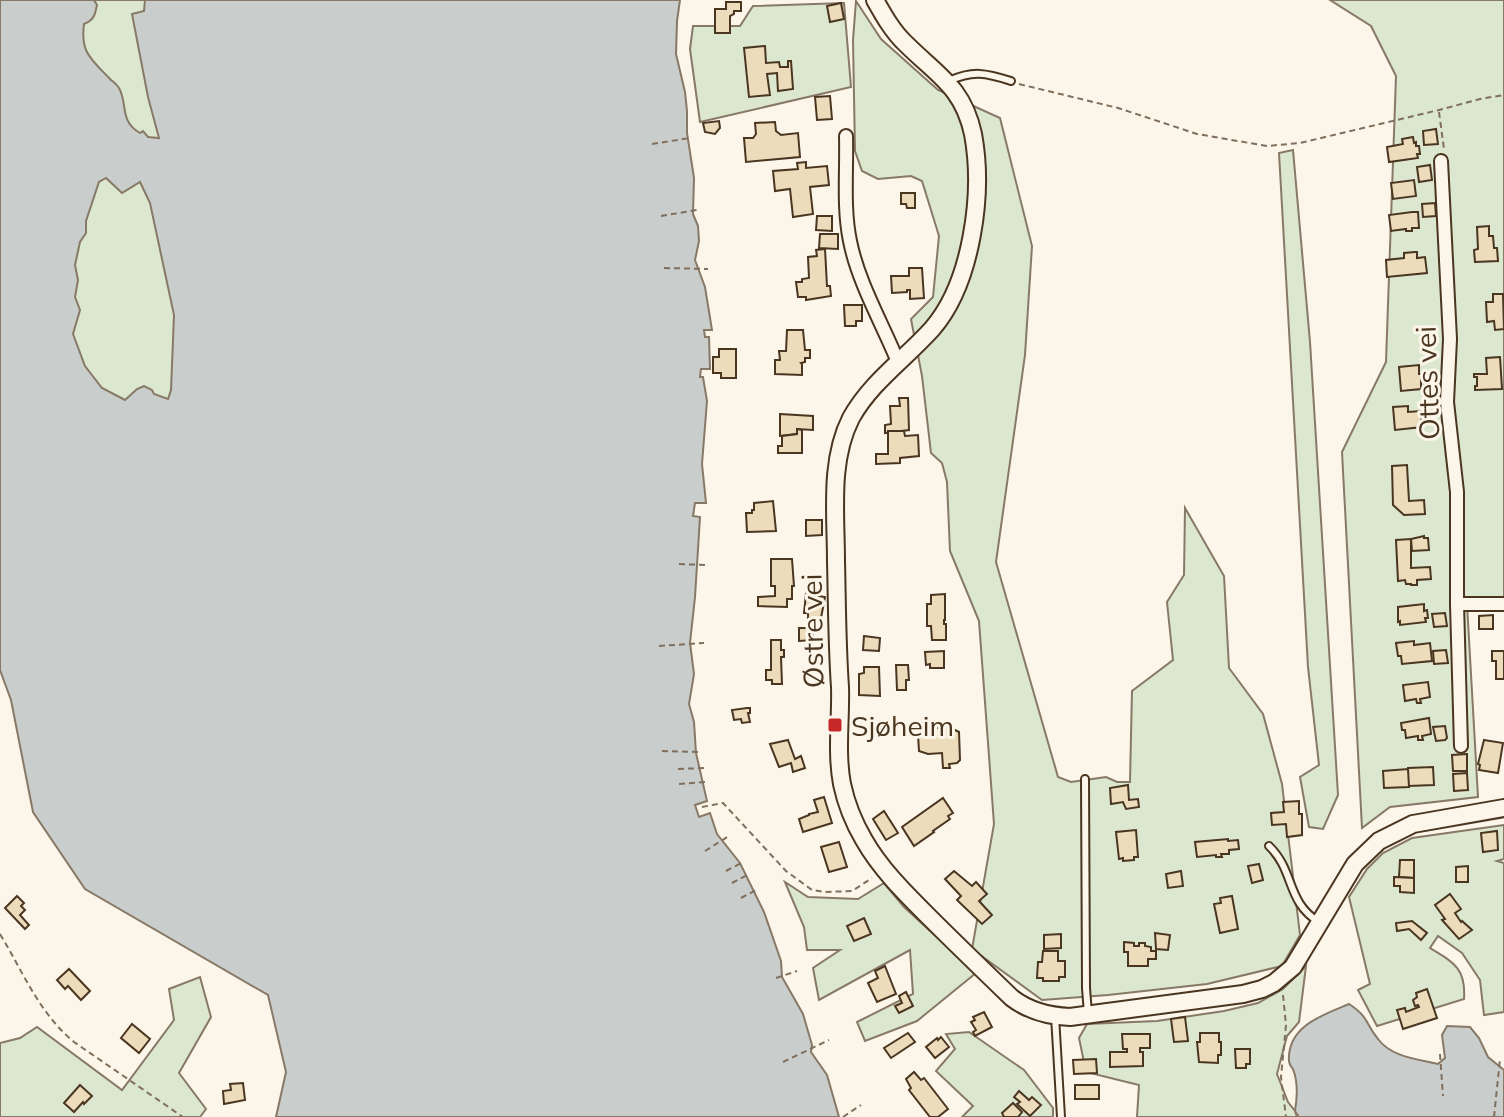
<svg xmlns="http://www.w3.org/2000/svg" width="1504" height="1117" viewBox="0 0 1504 1117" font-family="Mulish,sans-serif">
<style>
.green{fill:#dce7d0;stroke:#887966;stroke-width:2}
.water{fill:#c9cecd;stroke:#887966;stroke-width:2;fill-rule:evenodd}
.building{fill:#ecdcbc;stroke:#4a3520;stroke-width:2}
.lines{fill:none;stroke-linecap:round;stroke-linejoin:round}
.lane-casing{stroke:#4a3520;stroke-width:10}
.street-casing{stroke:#4a3520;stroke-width:16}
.secondary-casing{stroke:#4a3520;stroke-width:20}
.path{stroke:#7f6f5c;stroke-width:2;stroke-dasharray:6 4;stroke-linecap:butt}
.lane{stroke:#fbf6e9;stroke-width:6}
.street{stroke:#fbf6e9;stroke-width:12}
.secondary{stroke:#fbf6e9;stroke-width:16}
.poi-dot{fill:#c62828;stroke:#fbf6e9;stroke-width:3}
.labels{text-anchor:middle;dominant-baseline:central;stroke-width:6;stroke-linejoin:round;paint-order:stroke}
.street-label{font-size:28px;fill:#4a3520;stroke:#fbf6e9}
.poi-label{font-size:28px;fill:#4a3520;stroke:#fbf6e9;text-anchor:start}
</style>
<rect width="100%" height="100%" fill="#fbf6e9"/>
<g class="green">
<polygon points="42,0 160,0 178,119 180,481 0,662 0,44"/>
<polygon points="1330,0 1504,0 1504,601 1467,604 1478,797 1390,807 1362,828 1342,452 1386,362 1396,76 1371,26"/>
<polygon points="856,1 881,39 938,90 1000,118 1032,246 1025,355 996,562 1058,777 1071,782 1106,777 1117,782 1130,782 1132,691 1173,660 1167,602 1184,575 1185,508 1224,576 1229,668 1263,714 1282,784 1300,935 1282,966 1207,984 1108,995 1042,1000 972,949 994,824 979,621 950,551 947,482 942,463 931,453 922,376 911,319 933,297 939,236 922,181 911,176 878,179 862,171 855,151 853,40"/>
<polygon points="844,3 851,87 700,122 690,49 693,26 740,26 753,6"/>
<polygon points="1293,150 1310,342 1338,795 1323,829 1309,827 1300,777 1319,765 1308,667 1279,153"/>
<path d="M 1504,825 L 1504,859 L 1497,861 L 1504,863 L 1504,1012 L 1484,1015 L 1480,980 L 1462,953 L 1438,936 L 1430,948 C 1455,963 1466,969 1464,999 L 1377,1026 L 1358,990 L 1370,984 L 1349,897 L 1367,869 L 1383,853 L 1412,838 Z"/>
<polygon points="785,882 808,897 858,899 884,883 904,907 976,973 917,1021 865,1041 857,1022 913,994 910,950 819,1000 813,968 840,950 807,950 804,927"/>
<polygon points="1306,966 1299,1022 1287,1036 1277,1074 1288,1102 1295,1111 1297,1117 1137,1117 1139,1085 1086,1072 1079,1038 1087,1024 1157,1021 1224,1011 1258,1003 1283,989"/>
<polygon points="200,977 211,1017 179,1073 206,1109 200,1117 0,1117 0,1043 20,1038 37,1027 122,1090 174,1020 169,989"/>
<polygon points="969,1032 1024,1070 1053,1108 1053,1117 962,1117 973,1106 936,1071 955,1049 946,1034"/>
</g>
<g class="water">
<path d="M 0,0 L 94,0 L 97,5 C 95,15 94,20 84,24 C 80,53 92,60 110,79 C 113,82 117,84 119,88 C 128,104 119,121 140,133 L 143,131 L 148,137 L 159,138 L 148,97 L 132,14 L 144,11 L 145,0 L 680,0 L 677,21 L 676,54 L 685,92 L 687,111 L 687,133 L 694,178 L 693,214 L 698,226 L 699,241 L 695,260 L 705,287 L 712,330 L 704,330 L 705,337 L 709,337 L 710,369 L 701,369 L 700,377 L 703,377 L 707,401 L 702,464 L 706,503 L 695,503 L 693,516 L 700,517 L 695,597 L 690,643 L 694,674 L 689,704 L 694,722 L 696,753 L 707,801 L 695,805 L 699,817 L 710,813 L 717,834 L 740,863 L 764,912 L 781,961 L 782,977 L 803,1014 L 812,1045 L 811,1052 L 827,1075 L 839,1117 L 276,1117 L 286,1072 L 268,995 L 85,889 L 33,812 L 11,700 L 0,670 ZM 106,178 L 122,193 L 140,182 L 150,203 L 174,315 L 171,390 L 168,399 L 154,394 L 152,390 L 144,386 L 137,389 L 125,400 L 102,388 L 85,366 L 73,334 L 80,310 L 75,297 L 78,280 L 75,265 L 80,242 L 86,233 L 86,221 L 99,182 Z"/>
<path d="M 1349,1004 C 1369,1017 1365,1023 1378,1039 C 1391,1057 1417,1059 1438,1064 L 1445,1058 L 1442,1035 L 1447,1026 L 1470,1027 L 1479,1038 L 1488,1057 L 1504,1070 L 1504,1117 L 1299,1117 L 1295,1111 C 1297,1099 1298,1084 1294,1072 C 1292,1065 1290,1068 1289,1061 C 1287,1026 1323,1015 1349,1004 Z"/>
</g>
<g class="building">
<polygon points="726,2 741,2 741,11 734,11 734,14 730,16 730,33 715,33 715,9 726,9"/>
<polygon points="841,3 844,19 830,22 827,6"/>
<polygon points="765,46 766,63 779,62 780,67 788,67 788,61 791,61 793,89 778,91 777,73 767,74 770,95 749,97 744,48"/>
<polygon points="830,96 832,119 817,120 815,97"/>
<polygon points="719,121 720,128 715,134 705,132 703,123"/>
<polygon points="775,122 776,131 781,135 798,133 800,157 746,162 744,138 753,138 756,134 755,123"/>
<polygon points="1436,129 1438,144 1424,145 1423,131"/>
<polygon points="1413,137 1414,143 1416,142 1416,146 1419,146 1420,154 1417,154 1418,158 1389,162 1387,147 1403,144 1402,139"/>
<polygon points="806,162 806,168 827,166 829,185 810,187 813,214 793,217 790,189 775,191 773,171 798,169 797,163"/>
<polygon points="1430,165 1432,180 1419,182 1417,167"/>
<polygon points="1414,180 1416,196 1393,199 1391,183"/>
<polygon points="901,193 915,193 915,208 907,208 906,204 901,204"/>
<polygon points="1435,203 1436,216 1423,217 1422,204"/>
<polygon points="1412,212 1418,212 1419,228 1412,228 1412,231 1406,231 1406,229 1391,231 1389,215"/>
<polygon points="817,216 832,216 832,231 816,230"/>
<polygon points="1489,226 1489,236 1493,236 1494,248 1497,248 1498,261 1475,262 1474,250 1478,249 1477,227"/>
<polygon points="820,234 838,234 838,249 819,248"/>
<polygon points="825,249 827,286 830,286 831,296 806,300 806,297 798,297 796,282 802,282 802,279 809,278 808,257 817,256 816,250"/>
<polygon points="1415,252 1417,252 1417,258 1425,257 1427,273 1387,277 1386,260 1404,258 1404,253"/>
<polygon points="909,268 922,268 924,298 910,299 910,290 907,290 907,292 892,293 891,276 909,276"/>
<polygon points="1493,294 1503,294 1504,329 1495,330 1494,321 1487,322 1486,302 1493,302"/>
<polygon points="844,305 862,305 862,321 856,321 856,326 845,326"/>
<polygon points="787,330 803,330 805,350 810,350 810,358 805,358 805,362 801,363 802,364 802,375 775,374 775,360 780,360 779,351 786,351"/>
<polygon points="719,349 736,349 736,378 721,378 721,373 713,373 713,357 719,357"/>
<polygon points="1500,357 1502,389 1475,390 1475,386 1477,386 1477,377 1474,377 1474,374 1487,374 1486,358"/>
<polygon points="1419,365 1419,374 1421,374 1421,389 1401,391 1399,367"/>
<polygon points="1438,379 1439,394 1425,395 1424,380"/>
<polygon points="899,398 908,398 909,430 885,433 885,425 891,424 890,406 900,406"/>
<polygon points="1408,406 1408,412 1421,411 1422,427 1395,430 1393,407"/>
<polygon points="780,414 813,416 813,430 797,429 797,434 780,436"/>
<polygon points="797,429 802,430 802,453 778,453 778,446 782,446 782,436 797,434"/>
<polygon points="888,431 904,431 905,436 918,435 919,456 900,458 900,463 876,464 876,454 888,454"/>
<polygon points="1407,465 1409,501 1424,500 1425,514 1404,515 1393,505 1392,466"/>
<polygon points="773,501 776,531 747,532 746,513 752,513 752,510 754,510 754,503"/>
<polygon points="806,520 822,520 822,535 806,536"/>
<polygon points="1424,536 1424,538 1428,538 1429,550 1412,551 1411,539"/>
<polygon points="1411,539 1411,568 1430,567 1431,579 1417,580 1417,585 1411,585 1411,584 1406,584 1405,580 1398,581 1396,540"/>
<polygon points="771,559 792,559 794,586 792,586 792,599 787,599 787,607 758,606 758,597 775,596 775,586 771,586"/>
<polygon points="806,594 825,597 821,618 808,618 808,613 804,613"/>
<polygon points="945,594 945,620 944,620 944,624 946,624 946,640 932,640 931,626 927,626 927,604 931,604 931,595"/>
<polygon points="1424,604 1424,611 1427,610 1428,618 1425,618 1426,622 1400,625 1400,621 1398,622 1398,607"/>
<polygon points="1445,613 1447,626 1434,627 1432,614"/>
<polygon points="1493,615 1493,629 1479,629 1479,616"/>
<polygon points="799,628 813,628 813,640 799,641"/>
<polygon points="864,636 880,638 879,651 863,650"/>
<polygon points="771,640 781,640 781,650 784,650 784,657 781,657 782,684 772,684 772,680 766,680 766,670 771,670"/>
<polygon points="1414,641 1414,645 1430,643 1432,661 1402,664 1401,656 1398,656 1396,643"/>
<polygon points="1446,650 1448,663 1434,664 1433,651"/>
<polygon points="944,651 944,668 930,668 930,664 926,665 925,652"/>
<polygon points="1492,651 1504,651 1504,679 1496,679 1496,661 1492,661"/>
<polygon points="896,665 908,665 909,680 906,680 906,690 897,690"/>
<polygon points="864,667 879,667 880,696 859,695 859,674 864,673"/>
<polygon points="1428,682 1430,697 1420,699 1421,703 1417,703 1416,699 1405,701 1403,685"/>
<polygon points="747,708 750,708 750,713 748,713 750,722 742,723 741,719 734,720 732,710"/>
<polygon points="1429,718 1431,734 1422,736 1423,740 1418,740 1418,736 1406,738 1405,730 1402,730 1401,723"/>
<polygon points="946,723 952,723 953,729 959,732 960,760 957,763 949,764 950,768 943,768 942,753 928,754 919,751 918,735 926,734 926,728 941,728 941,725 946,725"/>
<polygon points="1445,726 1447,738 1445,740 1436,741 1433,727"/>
<polygon points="788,740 795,759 801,756 805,768 793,772 791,763 779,767 770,744"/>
<polygon points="1484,740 1503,743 1498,773 1479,770 1480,765 1478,764"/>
<polygon points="1467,754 1467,771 1453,771 1452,755"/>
<polygon points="1433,767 1434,785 1408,786 1408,768"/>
<polygon points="1408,769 1409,787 1384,788 1383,771"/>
<polygon points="1467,773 1468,790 1454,791 1453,774"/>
<polygon points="1128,785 1129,800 1138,799 1139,807 1126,809 1123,802 1111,804 1110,788"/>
<polygon points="824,797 832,823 803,832 799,819 809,815 809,814 818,812 814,800"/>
<polygon points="943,798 953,813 948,816 950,819 933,831 934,832 914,846 902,827"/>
<polygon points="1299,801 1299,814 1302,814 1302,835 1287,837 1286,824 1272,825 1271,813 1284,812 1283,802"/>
<polygon points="884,811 898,833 886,840 873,819"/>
<polygon points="1136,830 1138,857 1134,857 1134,860 1123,861 1123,858 1119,859 1116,832"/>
<polygon points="1497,831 1498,850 1483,852 1481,833"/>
<polygon points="1228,839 1228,841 1238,840 1239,849 1229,850 1229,854 1221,854 1222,857 1216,857 1216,855 1197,857 1195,842"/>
<polygon points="839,842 847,867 829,872 821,847"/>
<polygon points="1400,860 1414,860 1414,878 1399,877"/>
<polygon points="1259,864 1263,880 1252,883 1248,866"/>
<polygon points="1468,866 1468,882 1456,882 1456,867"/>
<polygon points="954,871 972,886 976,882 987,894 979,901 992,915 982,924 957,900 961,896 945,879"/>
<polygon points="1181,871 1183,886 1168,888 1166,874"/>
<polygon points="1394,877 1414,878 1414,893 1400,892 1400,886 1394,886"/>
<polygon points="1450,894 1461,909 1455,913 1461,922 1462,921 1472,930 1459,939 1442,920 1445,919 1435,905"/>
<polygon points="17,896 24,903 21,906 25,910 20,915 29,925 25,929 5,908"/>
<polygon points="1232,896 1238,929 1220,933 1214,904 1221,903 1220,898"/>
<polygon points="864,918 871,934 854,941 847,926"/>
<polygon points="1412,921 1427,933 1421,940 1409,929 1397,931 1396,923"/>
<polygon points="1155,933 1170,935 1168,950 1156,949"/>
<polygon points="1061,934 1061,948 1044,949 1044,935"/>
<polygon points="1124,942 1134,943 1134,946 1139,946 1139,943 1145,943 1145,946 1151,947 1151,951 1156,951 1156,959 1148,959 1148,966 1128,966 1128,952 1124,952"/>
<polygon points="1043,951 1058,951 1058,961 1065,961 1065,977 1059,977 1059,981 1043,981 1043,978 1037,978 1038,962 1042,962"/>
<polygon points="885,966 896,994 877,1002 868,983 878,978 875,971"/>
<polygon points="69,969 90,991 81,1000 68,986 65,989 57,980"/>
<polygon points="1427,989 1437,1018 1403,1029 1397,1010 1405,1008 1406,1012 1419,1007 1418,1005 1415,1006 1413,1000 1417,997 1416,993"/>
<polygon points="906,992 913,1006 899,1013 895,1006 902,1003 899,996"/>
<polygon points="984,1012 992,1027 975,1036 973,1032 976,1030 971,1022 975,1020 973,1017"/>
<polygon points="1185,1017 1188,1041 1174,1042 1171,1019"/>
<polygon points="132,1024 150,1039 139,1053 121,1038"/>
<polygon points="908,1033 915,1042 891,1058 884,1048"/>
<polygon points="1200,1033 1219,1033 1219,1042 1221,1042 1221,1055 1218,1055 1218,1063 1199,1062 1197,1042 1200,1042"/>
<polygon points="1122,1034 1150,1034 1150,1048 1140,1048 1140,1052 1143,1052 1143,1066 1110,1067 1110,1052 1127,1052 1127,1049 1123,1049"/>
<polygon points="941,1037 949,1047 935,1058 926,1047 937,1038 938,1040"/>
<polygon points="1235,1049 1250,1049 1250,1064 1246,1064 1246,1068 1236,1068"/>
<polygon points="1096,1059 1097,1073 1074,1074 1073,1060"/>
<polygon points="914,1072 921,1080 924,1078 948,1109 938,1117 930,1117 909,1090 911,1088 906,1079"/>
<polygon points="243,1083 245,1100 224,1104 223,1091 231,1090 230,1084"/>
<polygon points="80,1085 92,1096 84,1104 83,1102 74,1112 64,1103"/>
<rect x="1075" y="1085" width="24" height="14"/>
<polygon points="1019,1091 1029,1100 1032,1097 1041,1105 1030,1116 1017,1104 1020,1102 1014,1097"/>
<polygon points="1013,1103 1022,1112 1018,1117 1004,1117 1002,1113"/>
</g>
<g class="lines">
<g class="lane-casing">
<g id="lane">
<path d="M 949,81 C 973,70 986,73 1011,81"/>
<polyline points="1085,779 1086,988 1088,1014"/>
<path d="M 1269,846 C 1295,871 1286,902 1319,922"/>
<polyline points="1055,1016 1061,1117"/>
</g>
</g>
<g class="street-casing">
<g id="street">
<path d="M 846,136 C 847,170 843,208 850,241 C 858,282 882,323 898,362"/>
<polyline points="1441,161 1450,339 1447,402 1457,492 1457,604 1461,746"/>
<polyline points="1457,604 1504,604"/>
</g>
</g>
<g class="secondary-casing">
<path id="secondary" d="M 875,0 C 884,16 893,32 906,44 C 937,75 963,87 973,134 C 984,193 972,283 932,329 C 905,359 871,382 851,418 C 829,461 836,514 836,561 C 837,603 837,645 840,687 C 841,719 836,752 842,784 C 846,803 854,823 864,840 C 880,868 903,891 926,914 C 954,942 983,970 1012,998 C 1029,1011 1048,1016 1070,1017 L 1243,994 L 1262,989 L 1274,983 L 1293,967 L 1355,864 L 1379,841 L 1413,824 L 1504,808"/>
</g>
<g class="path">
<polyline points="1019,84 1118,108 1197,134 1267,146 1300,143 1439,110 1480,99 1504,95"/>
<polyline points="1439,112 1444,149"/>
<polyline points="652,144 690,138"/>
<polyline points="661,216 697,210"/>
<polyline points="664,268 708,269"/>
<polyline points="679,564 705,565"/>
<polyline points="659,646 704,643"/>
<polyline points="662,751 700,752"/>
<polyline points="678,769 704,768"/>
<polyline points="679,784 706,782"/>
<polyline points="702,807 723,803 786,871 812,890 825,892 852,891 872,878"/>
<polyline points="705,851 729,836"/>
<polyline points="726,871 743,862"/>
<polyline points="732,883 749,874"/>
<polyline points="741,898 758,889"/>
<path d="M 0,934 C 23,972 39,1013 74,1042 L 183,1117"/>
<polyline points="776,978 797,971"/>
<polyline points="1283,995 1286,1025 1281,1077 1286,1117"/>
<polyline points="1440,1054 1443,1096"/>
<polyline points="783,1062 829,1040"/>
<polyline points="843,1117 861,1105"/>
<polyline points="1494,1117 1500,1059"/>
</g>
<use href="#lane" class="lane"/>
<use href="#street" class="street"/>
<use href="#secondary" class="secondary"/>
</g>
<rect class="poi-dot" x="827" y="717" width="16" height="16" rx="4"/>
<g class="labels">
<g class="street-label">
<text transform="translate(1427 383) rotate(-92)">Ottes vei</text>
<text transform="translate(812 631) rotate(-91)">Østre vei</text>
</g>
<g class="poi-label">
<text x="851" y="725">Sjøheim</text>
</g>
</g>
</svg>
